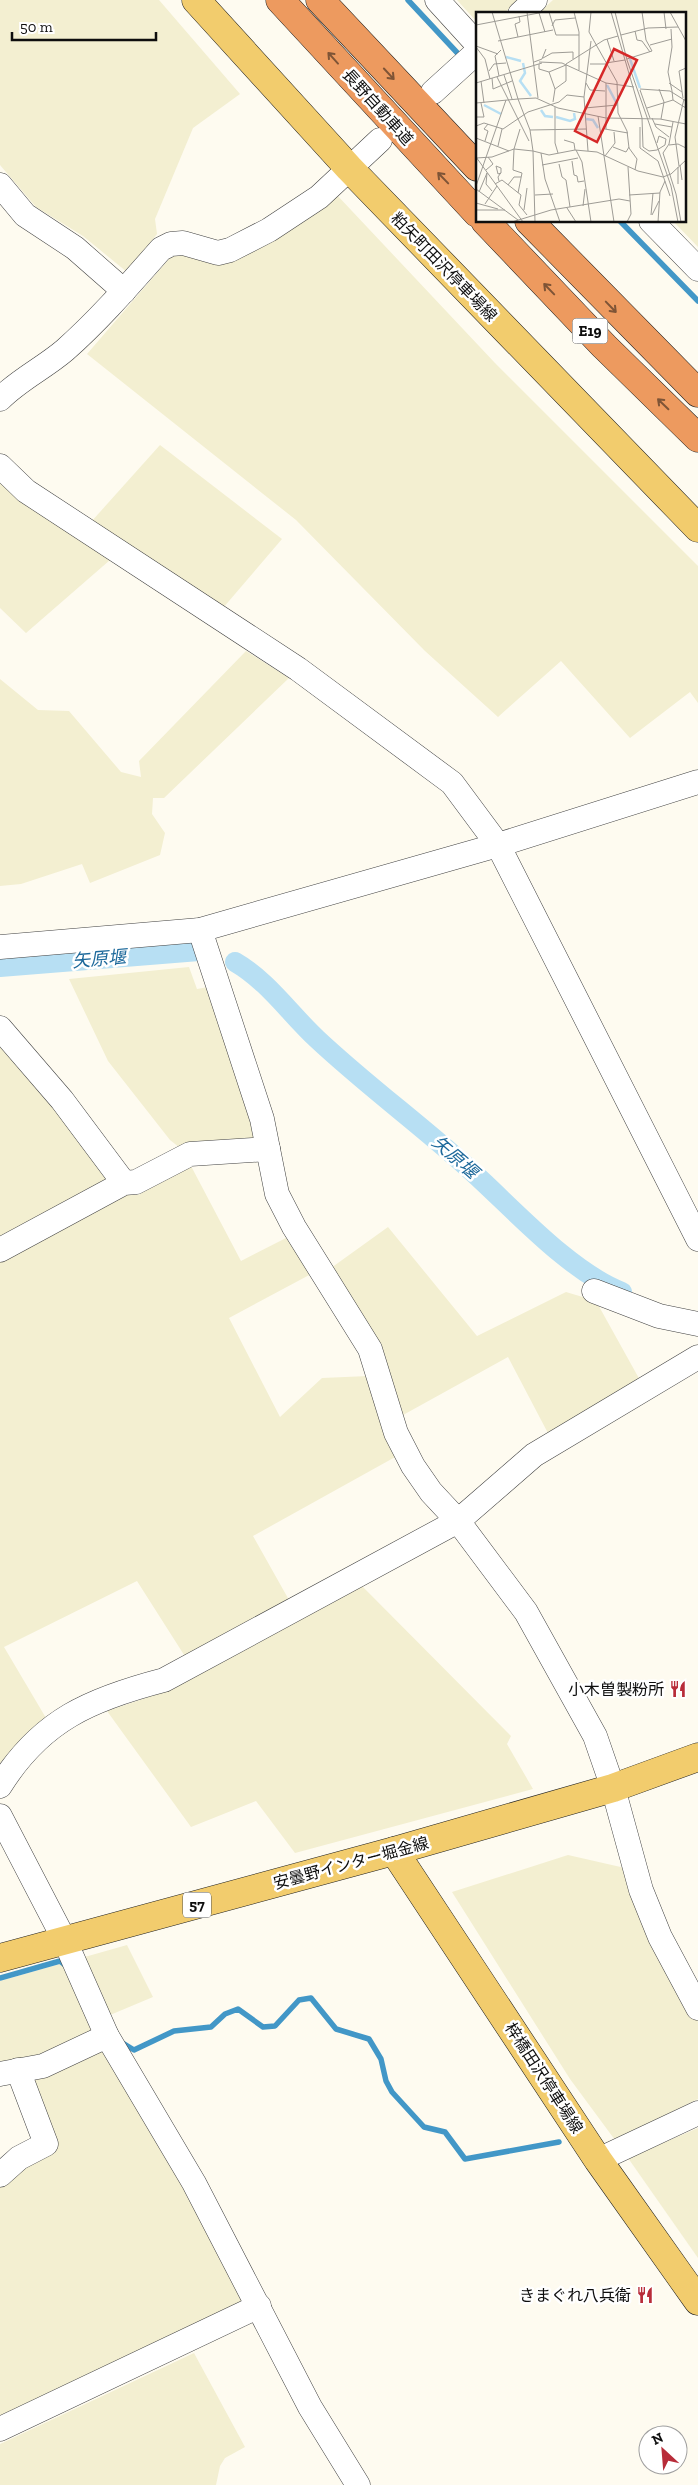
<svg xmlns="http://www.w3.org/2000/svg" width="698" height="2485" viewBox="0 0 698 2485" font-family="'Zilla Slab','Noto Sans JP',serif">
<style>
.farmland{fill:#f3efd1}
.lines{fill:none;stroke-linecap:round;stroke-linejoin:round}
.stream{stroke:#4297c7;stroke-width:5.5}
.canal{stroke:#b7dff3;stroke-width:20}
.minor-casing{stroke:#414141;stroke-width:25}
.major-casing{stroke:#1f1f1f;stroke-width:29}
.highway-casing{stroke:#1f1f1f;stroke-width:29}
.minor{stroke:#fff;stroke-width:24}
.major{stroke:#f2cc6d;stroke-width:28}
.highway{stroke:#ed9a5f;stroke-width:28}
.oneway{stroke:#7e5436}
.labels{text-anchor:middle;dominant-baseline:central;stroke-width:5;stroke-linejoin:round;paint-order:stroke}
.shield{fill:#fff;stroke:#565656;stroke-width:1}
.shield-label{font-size:15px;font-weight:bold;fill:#0e0e0e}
.street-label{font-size:16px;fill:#0e0e0e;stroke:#fff}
.poi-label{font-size:16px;fill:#0e0e0e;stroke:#fff;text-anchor:end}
.water-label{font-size:18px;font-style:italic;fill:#1d699b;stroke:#fff}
.inset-river{fill:none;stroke:#b7dff3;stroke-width:2.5}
.inset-road{fill:none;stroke:#9e9c96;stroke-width:1}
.view{fill:#d62828;fill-opacity:0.15;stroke:#d62828;stroke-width:2.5}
.inset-edge{fill:none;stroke:#0e0e0e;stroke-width:2.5}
</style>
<rect width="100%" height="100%" fill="#fefbf0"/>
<g class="farmland">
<polygon points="0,0 159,0 240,94 193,128 155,219 157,234 127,272 83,236 36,207 0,165"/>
<polygon points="457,0 519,0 503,14 477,14 477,22"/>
<polygon points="553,0 698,0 698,247 673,221 684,221 684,14 538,14"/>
<polygon points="336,194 495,363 698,566 698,703 690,692 630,738 561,661 498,717 425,651 296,520 87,354 175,252 215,264"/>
<polygon points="160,445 282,539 223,608 91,522"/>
<polygon points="0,483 20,500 110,560 26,633 0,608"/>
<polygon points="246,651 289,678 164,798 153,798 152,814 165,833 160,855 90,883 82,864 21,884 0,886 0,679 38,710 69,711 121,772 141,777 139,761"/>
<polygon points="189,967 197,989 208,987 259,1144 184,1151 170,1140 108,1061 69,979"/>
<polygon points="0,1043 111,1178 0,1240"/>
<polygon points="191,1166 241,1261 286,1238 313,1273 229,1318 280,1417 322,1378 368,1376 331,1268 388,1227 477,1336 566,1292 596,1301 641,1382 550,1437 508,1357 385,1425 397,1456 253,1536 289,1600 186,1658 137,1581 4,1647 46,1718 0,1763 0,1261 127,1194 138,1195"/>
<polygon points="359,1583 511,1736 507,1744 533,1789 295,1853 256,1801 191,1827 107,1711 167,1691"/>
<polygon points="568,1855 625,1868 655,1943 698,2022 698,2099 615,2140 570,2079 452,1892"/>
<polygon points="127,1945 153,1997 91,2023 247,2303 0,2417 0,2184 53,2147 0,2060 0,1981"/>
<polygon points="698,2128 698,2258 628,2158"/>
<polygon points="194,2353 245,2447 225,2458 220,2466 216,2485 0,2485 0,2444"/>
</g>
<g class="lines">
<g class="stream">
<polyline points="408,0 463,59"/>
<polyline points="620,221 698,301"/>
<polyline points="0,1978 60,1961 66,1966"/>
<polyline points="121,2042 134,2050 174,2031 211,2027 225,2014 238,2009 263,2027 275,2026 299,2000 311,1998 336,2029 369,2039 381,2059 386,2081 392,2092 424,2127 445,2132 465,2159 559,2142"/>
</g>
<g class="canal">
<path d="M 235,962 C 268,981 290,1014 317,1039 C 365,1084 418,1123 467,1167 C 511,1206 568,1271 622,1292"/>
<polyline points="0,967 199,951"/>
</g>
<g class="minor-casing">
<g id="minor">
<polyline points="437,0 477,44"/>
<polyline points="520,14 535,0"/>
<polyline points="433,92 477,52"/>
<polyline points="0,185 25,215 75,248 124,291"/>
<polyline points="651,221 698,269"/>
<path d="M 0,399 C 20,379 44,368 65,350 C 100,319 130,284 161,249 L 171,244 L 183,243 L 218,253 L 230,250 L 269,230 L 319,197 L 380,140"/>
<polyline points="0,466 26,491 298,669 452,783 498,845 698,1239"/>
<polyline points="200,930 262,1119 277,1194 294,1227 370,1349 396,1433 413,1466 431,1492 458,1521 526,1612 595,1736 613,1788 641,1890 660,1937 698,2008"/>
<polyline points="0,947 200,930 498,845 698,782"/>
<polyline points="0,1028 62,1100 124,1183"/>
<polyline points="0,1250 124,1183 136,1182 190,1154 268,1149"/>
<polyline points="594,1291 659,1316 698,1324"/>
<path d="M 0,1786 C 41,1720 91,1699 164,1680 L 458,1521 L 534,1455 L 698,1357"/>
<polyline points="0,1816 65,1941 107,2036 194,2183 310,2407 358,2485"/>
<polyline points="0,2074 43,2066 107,2036"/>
<polyline points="598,2160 698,2113"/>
<polyline points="0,2175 19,2158 46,2144 18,2070"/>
<polyline points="0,2429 259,2306"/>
</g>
</g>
<g class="major-casing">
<g id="major">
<polyline points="196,0 349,168 698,528"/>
<polyline points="394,1851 598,2160 698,2301"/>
<polyline points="0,1958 394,1851 613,1788 698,1757"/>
</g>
</g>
<g class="highway-casing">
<g id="highway">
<polyline points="280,0 477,213"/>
<polyline points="320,0 477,167"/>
<polyline points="485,221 604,346 698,438"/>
<polyline points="529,221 698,393"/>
</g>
</g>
<use href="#minor" class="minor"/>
<use href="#major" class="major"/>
<use href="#highway" class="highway"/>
</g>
<defs><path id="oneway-shaft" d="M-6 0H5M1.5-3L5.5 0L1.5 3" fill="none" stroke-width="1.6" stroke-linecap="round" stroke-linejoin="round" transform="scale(1.25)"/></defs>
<g class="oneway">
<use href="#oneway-shaft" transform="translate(333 58) rotate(-132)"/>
<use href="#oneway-shaft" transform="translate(389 74) rotate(47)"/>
<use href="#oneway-shaft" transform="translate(443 178) rotate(-134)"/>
<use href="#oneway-shaft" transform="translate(549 289) rotate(-134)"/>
<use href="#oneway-shaft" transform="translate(611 307) rotate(46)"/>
<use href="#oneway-shaft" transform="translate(663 404) rotate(-136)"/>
</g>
<defs>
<g id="restaurant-bare" transform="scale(1.35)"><path d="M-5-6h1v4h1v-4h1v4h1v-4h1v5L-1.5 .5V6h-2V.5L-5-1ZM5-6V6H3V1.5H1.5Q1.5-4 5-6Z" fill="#b82c39" stroke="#fff" stroke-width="2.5" paint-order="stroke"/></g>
</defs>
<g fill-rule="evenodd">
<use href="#restaurant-bare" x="678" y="1689"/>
<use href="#restaurant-bare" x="645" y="2295"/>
</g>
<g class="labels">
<g class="shield">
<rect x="572.5" y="318.5" width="35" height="25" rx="4"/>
<rect x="183" y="1892.5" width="28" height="25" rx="4"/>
</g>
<g class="shield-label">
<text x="590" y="331">E19</text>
<text x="197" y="1905">57</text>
</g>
<g class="street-label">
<text transform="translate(378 107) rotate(48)">長野自動車道</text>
<text transform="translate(444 267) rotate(46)">粕矢町田沢停車場線</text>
<text transform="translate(351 1863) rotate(-15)">安曇野インター堀金線</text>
<text transform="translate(544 2078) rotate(57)">梓橋田沢停車場線</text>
</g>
<g class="poi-label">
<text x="664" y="1689">小木曽製粉所</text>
<text x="631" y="2295">きまぐれ八兵衛</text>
</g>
<g class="water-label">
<text transform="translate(99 959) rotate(-5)">矢原堰</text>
<text transform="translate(455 1157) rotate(41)">矢原堰</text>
</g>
</g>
<g transform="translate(476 12)">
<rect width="210" height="210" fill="#fefbf0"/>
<path class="inset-river" d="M 30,45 L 45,49M 154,47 L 164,76M 47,51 L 49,61 L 44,69 L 55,84M 131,73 L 141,92M 8,93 L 25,102M 65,98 L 69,104 L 77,105M 80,105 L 94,109 L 99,107 L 98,101M 110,107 L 117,108 L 122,116"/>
<path class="inset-road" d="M 51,0 L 62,86M 73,0 L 80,23 L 103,23M 98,0 L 103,20 L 103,58M 115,0 L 113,20 L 141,70 L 142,101 L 151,119 L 153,136 L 161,147 L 159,158M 135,0 L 166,106M 139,0 L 151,48 L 195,174 L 202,210M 188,0 L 190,17M 194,0 L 210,29M 63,1 L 69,20M 0,13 L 68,0M 76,14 L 79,8 L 99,6M 195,17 L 196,35 L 192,60 L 196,79M 159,19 L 161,28 L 166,29 L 174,40M 145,23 L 172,16 L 202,15M 42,25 L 39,12 L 44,10 L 43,4M 131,27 L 138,49M 22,29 L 77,18M 174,33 L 196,27M 0,34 L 22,42M 0,35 L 9,47 L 14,67M 67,46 L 76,41 L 97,40 L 97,47M 151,47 L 176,39 L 170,28 L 166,0M 58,50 L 66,47 L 70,37M 63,50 L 86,51 L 130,71 L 158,75M 130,51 L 149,48M 63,52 L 63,57 L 73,60 L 90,53M 114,52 L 131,52M 13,59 L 18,52 L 30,51M 73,60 L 79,77M 28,63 L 36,87M 23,64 L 19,44 L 25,38M 21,65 L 53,129M 16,66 L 17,77 L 36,69M 5,69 L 8,91M 0,71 L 66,51M 110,71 L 114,78 L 129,79M 193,71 L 206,80M 164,77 L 194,79 L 210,89M 183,77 L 188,90 L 185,107M 164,78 L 174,106M 196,79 L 197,88 L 210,96M 207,86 L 203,59 L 210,56M 77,90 L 79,77 L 90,69 L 90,52 L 128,28 L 142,24M 0,91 L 42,87 L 16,0M 79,95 L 79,131 L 82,141M 109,96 L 141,93M 171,96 L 197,88M 122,104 L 138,210M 0,105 L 8,105 L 5,91M 166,106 L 167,135 L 173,139 L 181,138 L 189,133 L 190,127 L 183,124 L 181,131M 176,106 L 180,115 L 193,125M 197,110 L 193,132 L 187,141 L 200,182 L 205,210M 179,112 L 196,115M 0,114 L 8,111 L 27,117 L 52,100 L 83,90 L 91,83 L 108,85M 164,115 L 164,136 L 182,149 L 194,184M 129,117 L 152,121M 130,117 L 130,71M 54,118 L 110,117M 0,126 L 33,139M 88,128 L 98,131 L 99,138M 9,129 L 12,119 L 8,117 L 12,112M 193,133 L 202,132 L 210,136M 22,134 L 26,117M 137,135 L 150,140 L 153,135M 38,137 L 37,158 L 46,161 L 42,181M 38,137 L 44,117M 100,138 L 106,150 L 115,210M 112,139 L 108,85 L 115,29M 65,141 L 69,167 L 84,210M 129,144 L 139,131 L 138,120M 0,145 L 47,210M 0,146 L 16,145 L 38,137 L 57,139 L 54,118 L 42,87 L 60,86 L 82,96 L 130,106 L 184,107 L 210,112M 96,149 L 98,163 L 101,164 L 102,170 L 108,169M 83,152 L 86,165 L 90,168 L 94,195M 66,153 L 102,146M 204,153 L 206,168M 203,154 L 199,125 L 208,87M 10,158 L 17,152 L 12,145M 11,161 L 10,172 L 16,179M 23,169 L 22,165 L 24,162 L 25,161 L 25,156 L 20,154 L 22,162 L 25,161M 19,172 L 26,168 L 45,183 L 43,193 L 51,203M 202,172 L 202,155M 32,173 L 38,165 L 45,165M 0,174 L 30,88M 0,177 L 42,208M 3,180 L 11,161M 59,183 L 77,182M 153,183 L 184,181M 0,191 L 22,197M 9,192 L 21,174M 107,194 L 109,177M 91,196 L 100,210M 1,198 L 29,198M 48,198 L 51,176M 175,203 L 177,181M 176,203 L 183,189M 36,210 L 75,198 L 143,187 L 154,189M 59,210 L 57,139 L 73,143 L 99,138 L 121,140 L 162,159 L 187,165 L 195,162 L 210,148M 151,210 L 155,202 L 152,155M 182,210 L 184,180 L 189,169"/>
<path class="view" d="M 138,37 L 161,48 L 121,130 L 99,119 Z"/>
<rect width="210" height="210" class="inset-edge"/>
</g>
<g transform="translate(663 2450) rotate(334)"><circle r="24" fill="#ffffff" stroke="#9f9f9f"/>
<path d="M0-4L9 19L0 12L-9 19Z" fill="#b82c39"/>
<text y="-8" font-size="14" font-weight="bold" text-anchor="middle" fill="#0e0e0e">N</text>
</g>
<path d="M12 32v8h144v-8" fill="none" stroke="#0e0e0e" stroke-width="2.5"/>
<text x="20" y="32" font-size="15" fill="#0e0e0e" stroke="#ffffff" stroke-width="4" paint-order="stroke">50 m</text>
</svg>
